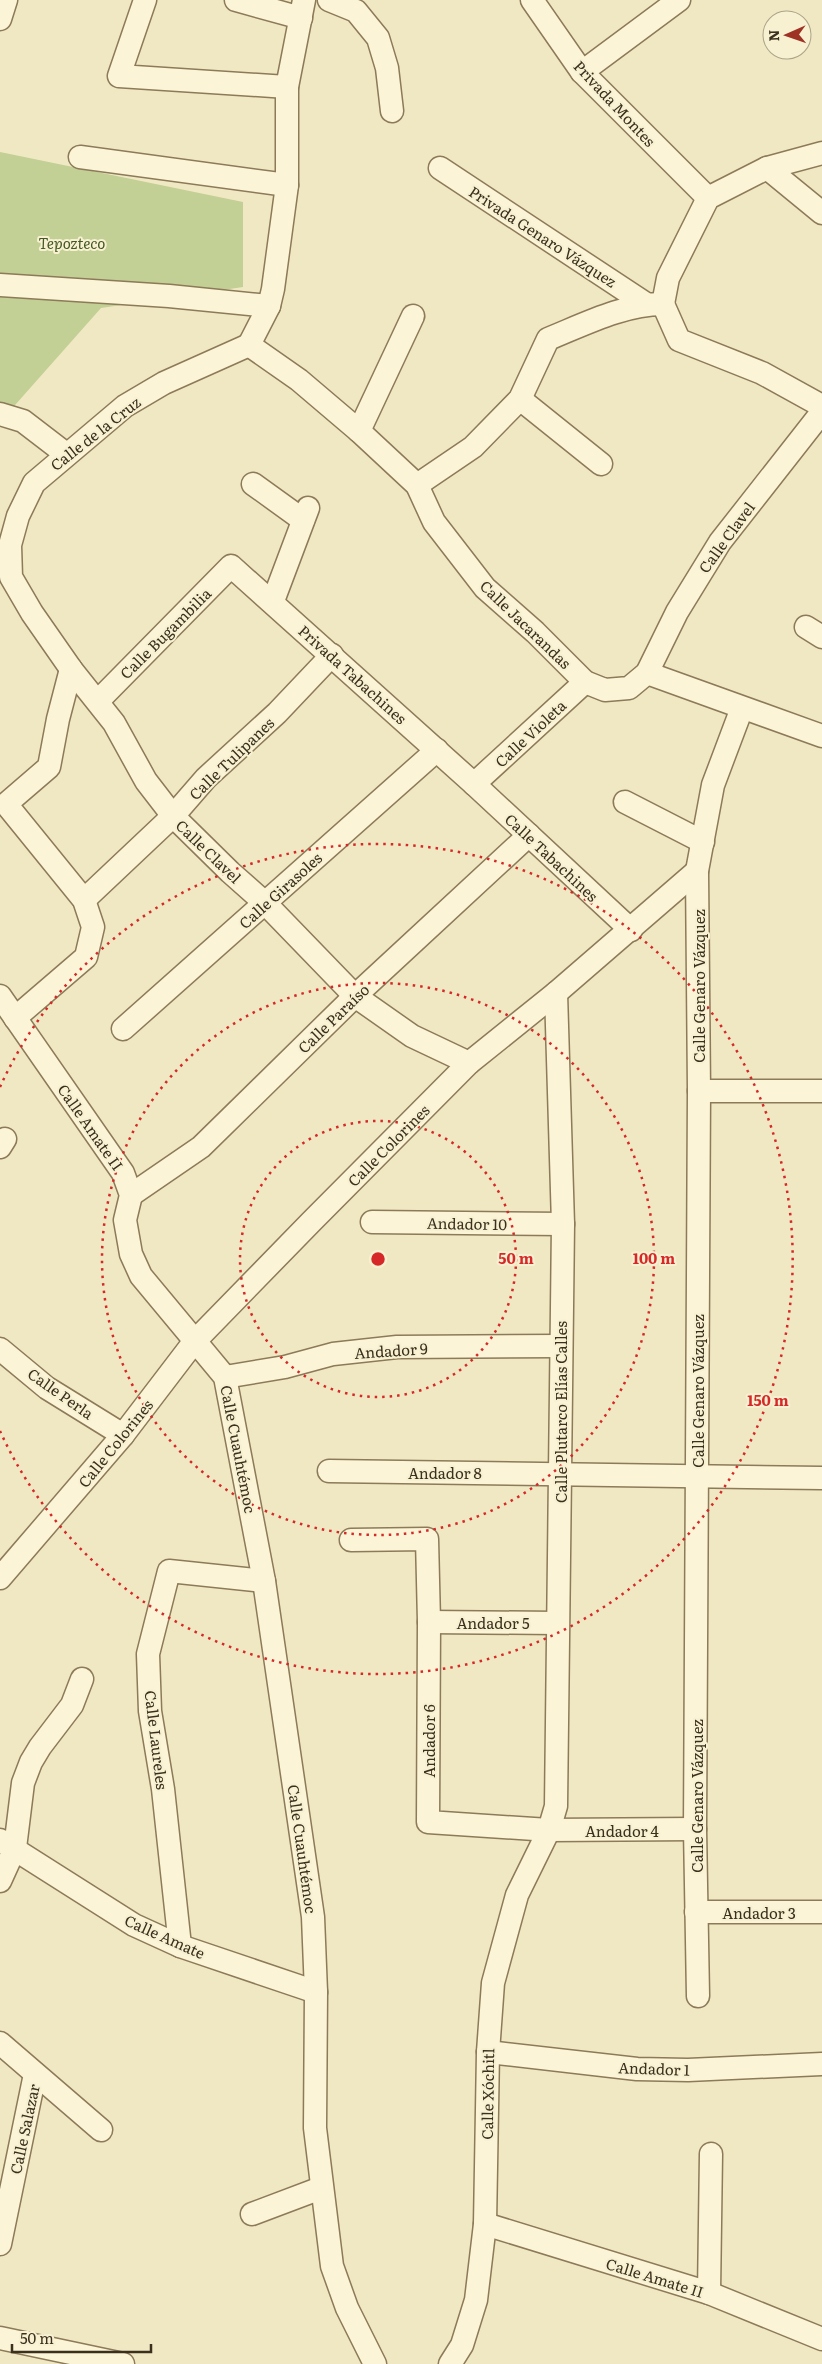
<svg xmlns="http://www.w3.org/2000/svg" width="822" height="2364" viewBox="0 0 822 2364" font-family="Literata,serif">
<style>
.green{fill:#c2cf95}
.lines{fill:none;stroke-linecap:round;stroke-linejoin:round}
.minor-casing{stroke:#8c7a58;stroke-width:25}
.minor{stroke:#fbf4d6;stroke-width:22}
.ring{fill:none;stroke:#d62828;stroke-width:2.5;stroke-dasharray:2.5 5}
.labels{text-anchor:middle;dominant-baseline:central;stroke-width:4;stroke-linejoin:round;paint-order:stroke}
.street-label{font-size:15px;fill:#3b2f1d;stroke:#f7f1d2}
.park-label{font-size:15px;font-style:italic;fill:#445823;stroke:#f7f1d2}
.centre{fill:#d62828;stroke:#f7f1d2;stroke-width:2.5}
.ring-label{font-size:15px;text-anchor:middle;font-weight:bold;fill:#d62828;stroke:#f7f1d2;stroke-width:4;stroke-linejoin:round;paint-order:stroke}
</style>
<rect width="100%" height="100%" fill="#f0e8c2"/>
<polygon class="green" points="0,152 243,202 243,287 101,308 0,422"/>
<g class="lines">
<g class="minor-casing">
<g id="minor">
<polyline points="145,0 119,76 287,87"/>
<polyline points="236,0 301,18"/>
<polyline points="329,0 356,11 378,38 387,68 392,111"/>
<polyline points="532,0 582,72 708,198"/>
<polyline points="0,19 6,0"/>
<polyline points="582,72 679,0"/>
<polyline points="80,157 287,185"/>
<polyline points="440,168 646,304"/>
<polyline points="767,168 822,213"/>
<polyline points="0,285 169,296 269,306"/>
<polyline points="663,304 668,278 708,198 767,168 822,153"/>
<polyline points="663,304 679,340 762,373 822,406"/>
<polyline points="249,345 164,383 125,406 34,483 18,516 10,545 11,577 32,613 71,669 114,723 146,781 173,816 230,872 265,903 355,996 412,1036 469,1063"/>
<polyline points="249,345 299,380 359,431 417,485 434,522 485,588 535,632 585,682 605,690 629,688 647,673 677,612 720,542 822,412"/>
<polyline points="249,345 269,306 273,289 287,185 287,87 304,0"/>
<polyline points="520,399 601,464"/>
<polyline points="0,414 23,421 66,454"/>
<polyline points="359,431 413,316"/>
<polyline points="253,484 303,520"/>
<path d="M 417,485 L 473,447 L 520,399 L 548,339 C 585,324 624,304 663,304"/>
<polyline points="273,601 308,508"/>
<polyline points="806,627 822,637"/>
<polyline points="647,673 822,736"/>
<polyline points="98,701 231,566 474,784 631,930"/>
<polyline points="474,784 585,682"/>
<polyline points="625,802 703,842"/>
<polyline points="84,900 173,816 206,778 277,713 332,655"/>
<polyline points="0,996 123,1173 131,1195 125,1220 131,1254 141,1276 225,1377 264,1581 313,1917 316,1992 315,2128 332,2266 347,2308 375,2364"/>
<polyline points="15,1018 86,957 93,927 84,900 6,804 49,767 58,719 71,669"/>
<polyline points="123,1029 437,750"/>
<polyline points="699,1091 822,1091"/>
<polyline points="0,1147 5,1139"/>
<polyline points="131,1195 201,1147 355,996 529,835"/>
<polyline points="372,1222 563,1224"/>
<polyline points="0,1349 47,1388 123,1435"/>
<polyline points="225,1377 285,1367 333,1354 397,1347 560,1346"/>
<polyline points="329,1471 822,1478"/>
<polyline points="351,1540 427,1539 429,1622 428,1822 549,1830 695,1829"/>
<polyline points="0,1578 123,1435 194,1342 311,1222 469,1063 556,993 697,871"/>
<polyline points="429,1622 557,1623"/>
<polyline points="0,1840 134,1925 180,1946 316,1992"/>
<polyline points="0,1881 15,1848 23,1783 31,1762 40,1747 72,1705 82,1679"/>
<polyline points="696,1912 822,1912"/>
<polyline points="180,1946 163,1789 150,1711 148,1654 169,1571 264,1581"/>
<polyline points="698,1996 695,1829 699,1091 697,871 713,785 742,708"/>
<polyline points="0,2043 101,2130"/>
<polyline points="488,2052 637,2069 688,2070 822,2064"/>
<polyline points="252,2214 321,2188"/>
<polyline points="485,2224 709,2293 822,2339"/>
<polyline points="0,2244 35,2074"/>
<polyline points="709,2293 711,2154"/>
<polyline points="0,2338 123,2364"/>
<polyline points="450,2364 462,2345 476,2300 485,2224 488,2052 493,1983 517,1895 549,1830 556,1806 563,1224 556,993"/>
</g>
</g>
<use href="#minor" class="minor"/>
</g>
<g class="ring">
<circle cx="378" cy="1259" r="138"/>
<circle cx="378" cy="1259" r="276"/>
<path d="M0 1087A415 415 0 1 1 0 1431"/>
</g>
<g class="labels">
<g class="street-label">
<text transform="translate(615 103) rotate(47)">Privada Montes</text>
<text transform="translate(543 236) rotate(33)">Privada Genaro Vázquez</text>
<text transform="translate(95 433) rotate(-38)">Calle de la Cruz</text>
<text transform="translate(726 537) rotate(-54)">Calle Clavel</text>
<text transform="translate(526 624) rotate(44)">Calle Jacarandas</text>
<text transform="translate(165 633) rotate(-45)">Calle Bugambilia</text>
<text transform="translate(353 674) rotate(42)">Privada Tabachines</text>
<text transform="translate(530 733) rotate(-43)">Calle Violeta</text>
<text transform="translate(231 758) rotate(-44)">Calle Tulipanes</text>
<text transform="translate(209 851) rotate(44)">Calle Clavel</text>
<text transform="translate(552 857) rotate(43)">Calle Tabachines</text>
<text transform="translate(280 890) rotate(-42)">Calle Girasoles</text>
<text transform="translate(698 986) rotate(-90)">Calle Genaro Vázquez</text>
<text transform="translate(333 1018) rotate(-44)">Calle Paraíso</text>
<text transform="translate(91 1127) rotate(55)">Calle Amate II</text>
<text transform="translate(388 1145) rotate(-45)">Calle Colorines</text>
<text transform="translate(467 1223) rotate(1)">Andador 10</text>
<text transform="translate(391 1350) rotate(-4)">Andador 9</text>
<text transform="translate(697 1391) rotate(-90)">Calle Genaro Vázquez</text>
<text transform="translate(61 1393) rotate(35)">Calle Perla</text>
<text transform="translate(560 1412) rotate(-90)">Calle Plutarco Elías Calles</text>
<text transform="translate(115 1443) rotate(-51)">Calle Colorines</text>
<text transform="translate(239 1449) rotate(79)">Calle Cuauhtémoc</text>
<text x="445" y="1472">Andador 8</text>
<text x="493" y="1622">Andador 5</text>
<text transform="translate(157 1740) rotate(83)">Calle Laureles</text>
<text transform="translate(428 1741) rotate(-90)">Andador 6</text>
<text transform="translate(696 1796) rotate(-90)">Calle Genaro Vázquez</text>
<text x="622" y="1830">Andador 4</text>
<text transform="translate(303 1849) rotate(82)">Calle Cuauhtémoc</text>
<text x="759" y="1912">Andador 3</text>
<text transform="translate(165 1936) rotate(24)">Calle Amate</text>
<text transform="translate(654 2068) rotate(2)">Andador 1</text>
<text transform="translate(487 2094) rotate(-89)">Calle Xóchitl</text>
<text transform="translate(24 2129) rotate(-78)">Calle Salazar</text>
<text transform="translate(655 2277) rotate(17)">Calle Amate II</text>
</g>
<g class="park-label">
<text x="72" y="242">Tepozteco</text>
</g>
</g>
<circle cx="378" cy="1259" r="8" class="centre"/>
<g class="ring-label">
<text x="516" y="1264">50 m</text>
<text x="654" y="1264">100 m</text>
<text x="768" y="1406">150 m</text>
</g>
<g transform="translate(787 35) rotate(268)"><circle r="24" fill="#f7f1d2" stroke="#aca38a"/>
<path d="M0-4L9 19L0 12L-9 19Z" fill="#9e3225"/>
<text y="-8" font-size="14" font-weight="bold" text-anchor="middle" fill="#3b2f1d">N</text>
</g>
<path d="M12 2344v8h139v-8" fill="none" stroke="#3b2f1d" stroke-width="2.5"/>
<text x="20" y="2344" font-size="15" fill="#3b2f1d" stroke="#f7f1d2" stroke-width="4" paint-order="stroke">50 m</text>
</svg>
